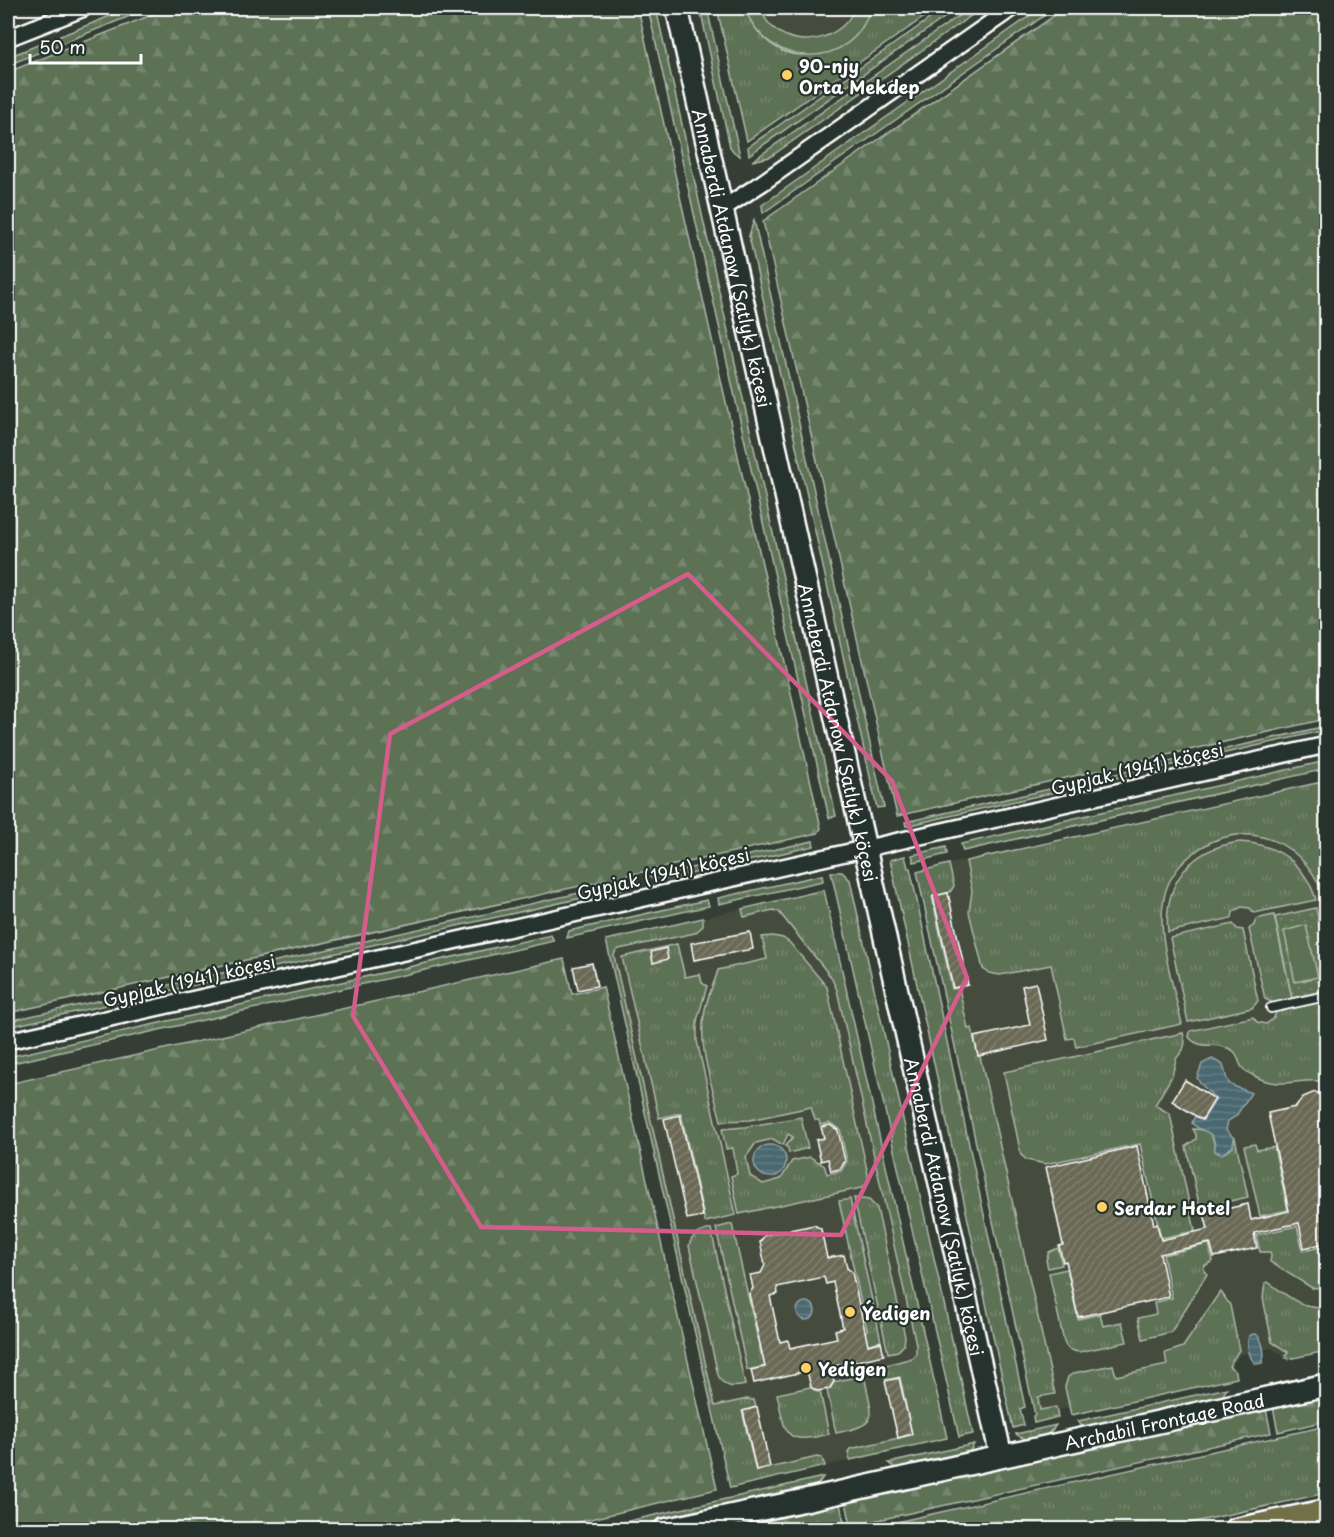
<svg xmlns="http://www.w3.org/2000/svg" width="1334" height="1537" viewBox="0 0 1334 1537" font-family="'Playpen Sans',sans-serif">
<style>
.built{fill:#444b3e}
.grass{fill:url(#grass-tufts);stroke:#aeb8aa;stroke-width:1.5}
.forest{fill:url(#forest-firs);stroke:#aeb8aa;stroke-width:1.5}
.park{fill:url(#park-dots);stroke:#aeb8aa;stroke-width:1.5}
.pitch{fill:#5d7155;stroke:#aeb8aa;stroke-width:1.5}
.water{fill:url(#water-rules);stroke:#92a4a9;stroke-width:1.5}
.building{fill:url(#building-hatch);stroke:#fff;stroke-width:1.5;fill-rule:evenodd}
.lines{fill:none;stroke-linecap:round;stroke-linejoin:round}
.lane-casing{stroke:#fff;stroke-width:12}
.street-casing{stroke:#fff;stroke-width:20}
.secondary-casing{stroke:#fff;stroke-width:26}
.primary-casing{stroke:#fff;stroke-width:27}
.lane{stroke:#26332d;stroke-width:8}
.street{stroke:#26332d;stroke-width:15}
.secondary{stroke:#26332d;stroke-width:21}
.primary{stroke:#726f4a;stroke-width:22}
.marked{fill:none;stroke:#d45d8c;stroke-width:4.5;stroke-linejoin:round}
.poi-dot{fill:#ffd166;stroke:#26332d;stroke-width:2}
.labels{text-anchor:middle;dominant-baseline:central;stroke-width:4.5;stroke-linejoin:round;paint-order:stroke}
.poi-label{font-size:18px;font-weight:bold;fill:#fff;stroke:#26332d;text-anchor:start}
.street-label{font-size:18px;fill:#fff;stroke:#26332d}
</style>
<defs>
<pattern id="grass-tufts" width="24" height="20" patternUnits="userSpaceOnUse" patternTransform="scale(1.5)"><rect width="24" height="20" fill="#5d7155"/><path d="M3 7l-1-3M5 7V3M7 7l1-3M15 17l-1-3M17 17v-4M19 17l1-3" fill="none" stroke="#75866e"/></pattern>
<pattern id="forest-firs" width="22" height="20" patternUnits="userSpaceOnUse" patternTransform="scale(1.5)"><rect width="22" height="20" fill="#5d7155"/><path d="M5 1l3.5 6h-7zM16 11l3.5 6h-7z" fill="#75866e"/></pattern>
<pattern id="park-dots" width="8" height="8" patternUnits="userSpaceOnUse" patternTransform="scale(1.5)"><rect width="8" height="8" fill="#5d7155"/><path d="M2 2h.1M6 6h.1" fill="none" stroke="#75866e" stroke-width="1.8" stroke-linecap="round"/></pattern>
<pattern id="water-rules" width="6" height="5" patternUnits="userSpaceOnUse" patternTransform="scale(1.5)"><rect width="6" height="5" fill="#496770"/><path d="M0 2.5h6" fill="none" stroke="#647e85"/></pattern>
<pattern id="building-hatch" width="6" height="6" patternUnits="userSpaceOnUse" patternTransform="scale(1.5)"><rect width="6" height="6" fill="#6a6954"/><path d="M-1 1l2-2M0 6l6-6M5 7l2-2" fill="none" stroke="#80806e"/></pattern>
</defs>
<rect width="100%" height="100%" fill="#343e35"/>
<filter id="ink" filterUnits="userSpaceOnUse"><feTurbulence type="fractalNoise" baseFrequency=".0167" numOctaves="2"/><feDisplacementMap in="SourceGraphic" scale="12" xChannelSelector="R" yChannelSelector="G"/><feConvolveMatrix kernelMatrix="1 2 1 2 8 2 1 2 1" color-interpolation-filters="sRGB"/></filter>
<g filter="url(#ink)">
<g class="built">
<polygon points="717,8 937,8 747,142"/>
<polygon points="1326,781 1326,1351 1289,1359 1271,1348 1239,1355 1228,1373 1035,1415 917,871"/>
<polygon points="824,890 947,1438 730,1488 606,940"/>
</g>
<g class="grass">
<polygon points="130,8 150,8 8,65 8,57"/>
<polygon points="648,8 656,8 836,816 829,818"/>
<polygon points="700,8 707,8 740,156 734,152 730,147"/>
<path d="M 717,8 L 745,8 C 753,31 775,55 802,55 C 810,55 821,50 829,47 C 836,45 845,44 850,39 C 861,31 864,13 877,8 C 886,4 924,8 937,8 L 747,141 Z"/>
<polygon points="945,8 958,8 749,155 748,147"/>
<polygon points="970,8 982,8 770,157 752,161"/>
<polygon points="1041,8 1055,8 763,213 762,205"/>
<polygon points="754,220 884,807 877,808 749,236"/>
<polygon points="1326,726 1326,730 906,826 905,822"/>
<polygon points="1326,761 1326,769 963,851 961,844"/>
<path d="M 1326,781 L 1326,906 C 1313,842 1241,811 1190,856 C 1177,867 1167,882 1164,898 C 1156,933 1174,988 1182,1024 L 1076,1047 L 1074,1038 L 1067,1039 L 1051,965 L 1000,975 L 989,973 L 983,969 L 969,912 L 972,891 L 966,861 Z"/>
<polygon points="813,841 814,846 655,882 650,877"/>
<path d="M 1240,842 C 1277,844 1305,863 1316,900 L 1254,913 L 1250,908 L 1241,907 L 1233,912 L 1232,918 L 1168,932 C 1163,883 1191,848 1240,842 Z"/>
<polygon points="946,847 947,854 914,862 912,855"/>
<polygon points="905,856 908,868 910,868 1025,1407 1020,1409 1024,1425 1013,1428 890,860"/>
<polygon points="949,864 954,886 950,892 932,897 952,989 959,988 968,1029 972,1028 978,1056 980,1056 1055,1394 1038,1397 1040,1410 1056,1407 1058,1417 1034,1423 1033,1416 1035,1415 917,872"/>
<polygon points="831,872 842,872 850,880 973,1434 959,1437"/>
<polygon points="822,875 823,881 719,904 718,898"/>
<polygon points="637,880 635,886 8,1027 8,1021"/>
<polygon points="824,890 947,1438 850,1460 848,1452 850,1449 912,1435 900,1377 886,1380 883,1366 912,1358 916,1353 916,1344 837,990 831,977 779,912 773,910 744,917 742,909"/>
<polygon points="707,900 709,906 567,938 569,931"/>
<polygon points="1274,915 1292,999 1273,1003 1265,999 1249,929 1254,925 1256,919"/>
<polygon points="703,918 703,926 695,933 619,949 615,952 614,956 715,1406 747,1399 754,1400 756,1407 742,1411 756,1471 817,1457 822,1458 825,1466 730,1488 606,940"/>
<polygon points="1233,924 1237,929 1243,930 1258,1001 1252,1008 1188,1022 1170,938"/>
<polygon points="551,935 554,941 8,1064 8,1057"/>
<path d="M 773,936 L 783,938 L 790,943 L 827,987 L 869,1179 L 866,1184 L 861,1188 L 739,1214 L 731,1176 L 737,1174 L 733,1148 L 726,1149 L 722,1129 L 745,1127 L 801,1117 L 808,1148 L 789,1153 L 788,1148 L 785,1146 L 793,1137 L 788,1134 L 783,1145 L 773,1139 L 756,1143 L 746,1157 L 750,1176 L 763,1184 L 781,1179 L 792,1161 L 810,1157 L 824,1165 L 827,1174 L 841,1171 L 847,1161 L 840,1129 L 830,1123 L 820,1125 L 819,1120 L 815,1120 L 811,1107 L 750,1120 L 721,1121 C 713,1088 698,1049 704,1015 C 706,998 714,985 718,970 L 767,959 L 762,937 Z"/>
<polygon points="677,944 685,977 700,974 702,983 707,986 697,1021 697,1041 736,1215 705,1222 681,1113 659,1118 622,957"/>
<path d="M 1326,1001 L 1326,1082 C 1307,1077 1286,1087 1266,1081 C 1260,1079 1244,1072 1241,1066 C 1236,1056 1239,1051 1224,1047 C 1212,1043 1198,1049 1189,1037 L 1190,1031 L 1253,1017 L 1257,1022 L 1266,1024 L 1274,1018 L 1276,1012 Z"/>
<polygon points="1183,1033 1185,1043 1183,1050 1176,1059 1172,1076 1155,1105 1170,1114 1195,1231 1161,1238 1140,1144 1045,1164 1027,1160 1021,1155 1004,1072"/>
<path d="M 1193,1129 C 1210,1129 1214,1135 1215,1151 C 1222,1157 1227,1151 1233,1147 L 1234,1138 L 1235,1138 L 1248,1197 L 1200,1208 L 1186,1146 L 1196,1139 L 1196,1134 Z"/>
<polygon points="1255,1144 1257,1150 1274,1147 1288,1210 1260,1216 1244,1146"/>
<polygon points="854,1198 869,1200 877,1208 905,1337 904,1345 898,1351 888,1353"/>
<polygon points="850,1199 881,1341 865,1345 863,1337 867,1330 839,1201"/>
<polygon points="732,1224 761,1354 773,1361 773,1364 747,1370 716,1228"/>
<polygon points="1297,1226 1303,1251 1326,1246 1326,1287 1312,1288 1270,1262 1271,1256 1270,1252 1260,1252 1256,1235"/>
<path d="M 711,1229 L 745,1385 C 733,1388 724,1388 718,1375 L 689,1246 C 692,1234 700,1232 711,1229 Z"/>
<polygon points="1209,1244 1213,1261 1204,1266 1204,1271 1207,1274 1171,1332 1143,1339 1138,1318 1156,1314 1154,1303 1172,1298 1163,1255"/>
<polygon points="1058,1248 1062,1265 1048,1268 1046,1260 1049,1252"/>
<path d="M 1067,1269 L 1078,1319 L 1100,1314 L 1103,1326 L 1122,1322 L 1127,1342 L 1079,1352 C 1072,1351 1067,1350 1064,1342 L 1049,1273 Z"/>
<path d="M 1268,1282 C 1288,1296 1301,1309 1326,1308 L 1326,1351 L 1289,1359 L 1285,1357 L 1288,1352 L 1272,1342 L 1263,1298 L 1265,1283 Z"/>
<polygon points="1221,1292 1230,1305 1239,1350 1229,1366 1236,1372 1237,1378 1071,1415 1065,1387 1068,1377 1074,1373 1113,1365 1116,1376 1167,1365 1165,1353 1183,1347 1219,1293"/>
<path d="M 860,1376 L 865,1380 C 873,1419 880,1424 836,1433 L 827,1390 L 830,1389 L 834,1382 Z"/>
<path d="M 810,1387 L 817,1392 L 820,1391 L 829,1434 C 783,1445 786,1435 777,1394 Z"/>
<polygon points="1227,1388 1222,1397 1083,1428 1078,1421"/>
<path d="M 1056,1425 C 1048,1438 1029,1445 1016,1434 Z"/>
<polygon points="1326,1426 1326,1493 1163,1529 865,1529"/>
<polygon points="974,1444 971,1450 963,1456 897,1469 889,1463"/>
<polygon points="823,1477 816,1487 806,1491 631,1529 589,1530"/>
</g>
<g class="forest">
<polygon points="169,8 638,8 821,828 818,833 8,1013 8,72"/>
<polygon points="1065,8 1326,8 1326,719 897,816 763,221"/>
<polygon points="564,959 572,994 603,987 717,1489 545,1530 8,1529 8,1084"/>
<polygon points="1326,1395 1326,1421 1278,1432 1273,1407"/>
<polygon points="1266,1409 1271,1433 851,1526 846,1502"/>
<polygon points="840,1504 845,1527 834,1529 722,1529"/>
</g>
<polygon class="park" points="1316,908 1326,958 1326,990 1292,998 1275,917"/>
<g class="pitch">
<path d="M 745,8 L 760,8 C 776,52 838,49 855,8 L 870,8 C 854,72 766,70 745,8 Z"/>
<polygon points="1306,925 1318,977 1295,982 1284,931"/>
</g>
<g class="water">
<path d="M 1212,1059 L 1222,1064 C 1226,1070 1225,1078 1229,1083 C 1232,1087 1244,1089 1251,1093 L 1236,1116 L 1228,1121 L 1226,1130 L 1234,1138 L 1233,1146 L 1222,1154 L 1215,1151 C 1215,1126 1204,1136 1192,1123 L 1195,1116 L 1203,1120 L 1216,1099 L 1200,1083 L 1197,1078 L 1202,1064 Z"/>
<circle cx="770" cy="1161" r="16"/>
<circle cx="806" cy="1311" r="9"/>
<path d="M 1253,1334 L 1256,1334 C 1263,1340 1266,1355 1262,1363 L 1256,1364 C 1249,1359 1246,1344 1249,1336 Z"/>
</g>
<g class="building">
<polygon points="948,893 968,985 953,988 933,896"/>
<polygon points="750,932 753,949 694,960 691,943"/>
<polygon points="666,948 668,959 653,963 651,952"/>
<polygon points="592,963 597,986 578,990 573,967"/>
<polygon points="1036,983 1048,1040 978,1056 974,1037 1030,1025 1022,986"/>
<polygon points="1185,1080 1215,1099 1202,1120 1172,1101"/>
<polygon points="1315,1092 1326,1096 1326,1243 1304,1248 1299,1223 1254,1233 1257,1248 1214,1257 1210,1243 1160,1254 1169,1297 1078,1317 1066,1261 1063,1262 1059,1246 1063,1245 1046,1167 1137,1146 1154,1225 1157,1224 1161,1240 1208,1229 1204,1214 1248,1204 1251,1220 1289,1211 1268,1113 1295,1107 1303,1097"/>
<polygon points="680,1115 703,1216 687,1219 664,1119"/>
<polygon points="830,1125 838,1130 845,1161 840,1169 831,1171 828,1159 821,1161 816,1140 824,1138 821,1127"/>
<path d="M 814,1225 L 821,1229 L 827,1258 L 844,1255 L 847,1268 L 852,1272 L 868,1345 L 881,1342 L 884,1355 L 830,1367 L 834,1382 L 829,1389 L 817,1391 L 811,1387 L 807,1371 L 754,1383 L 751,1370 L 765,1367 L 749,1294 L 753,1288 L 750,1275 L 761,1273 L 765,1265 L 760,1242 L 765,1235 ZM 824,1277 L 826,1284 L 833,1282 L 843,1328 L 835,1330 L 837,1338 L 790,1348 L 788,1340 L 780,1342 L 770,1296 L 778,1294 L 777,1287 Z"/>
<polygon points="899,1378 912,1434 898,1438 885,1381"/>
<polygon points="757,1407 770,1467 756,1470 743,1411"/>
</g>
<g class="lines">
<g class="lane-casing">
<polyline id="lane" points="1271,1008 1326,996"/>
</g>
<g class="street-casing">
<g id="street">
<polyline points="8,38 84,8"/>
<polyline points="722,209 762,183 1012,8"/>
<polyline points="8,1041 1326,745"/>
</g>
</g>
<g class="secondary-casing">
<g id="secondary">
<path id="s1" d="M 677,8 L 1001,1456"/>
<path id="s2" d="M 664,1530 L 805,1500 L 1326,1385"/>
</g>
</g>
<g class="primary-casing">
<polyline id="primary" points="1236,1530 1326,1511"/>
</g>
<use href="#lane" class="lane"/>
<use href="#street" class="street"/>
<use href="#secondary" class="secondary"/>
<use href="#primary" class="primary"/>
</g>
</g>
<path class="marked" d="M 688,574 L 892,781 L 967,978 L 841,1235 L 481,1227 L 353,1016 L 390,734 Z"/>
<g class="poi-dot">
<circle cx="787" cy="75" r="6"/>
<circle cx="1102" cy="1207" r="6"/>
<circle cx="850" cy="1312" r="6"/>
<circle cx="806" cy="1368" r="6"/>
</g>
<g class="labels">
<g class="poi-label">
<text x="799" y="65">90-njy<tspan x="799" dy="21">Orta Mekdep</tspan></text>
<text x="1114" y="1207">Serdar Hotel</text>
<text x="862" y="1312">Ýedigen</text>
<text x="818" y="1368">Yedigen</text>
</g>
<g class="street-label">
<text stroke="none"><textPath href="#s1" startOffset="256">Annaberdi Atdanow (Şatlyk) köçesi</textPath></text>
<text stroke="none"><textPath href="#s1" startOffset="742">Annaberdi Atdanow (Şatlyk) köçesi</textPath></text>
<text transform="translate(1137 768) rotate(-13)">Gypjak (1941) köçesi</text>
<text transform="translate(663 873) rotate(-13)">Gypjak (1941) köçesi</text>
<text transform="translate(189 980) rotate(-13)">Gypjak (1941) köçesi</text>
<text stroke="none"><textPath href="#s1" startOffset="1228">Annaberdi Atdanow (Şatlyk) köçesi</textPath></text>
<text stroke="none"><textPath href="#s2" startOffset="512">Archabil Frontage Road</textPath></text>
</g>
</g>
<rect width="1334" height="1537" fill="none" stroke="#26332d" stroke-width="30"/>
<rect x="15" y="15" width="1304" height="1507" fill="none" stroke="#fff" stroke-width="2" filter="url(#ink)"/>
<path d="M30 54v9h111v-9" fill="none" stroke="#ffffff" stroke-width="3"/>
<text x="39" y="54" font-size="18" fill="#ffffff" stroke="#26332d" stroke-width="4.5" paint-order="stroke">50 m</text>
</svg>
